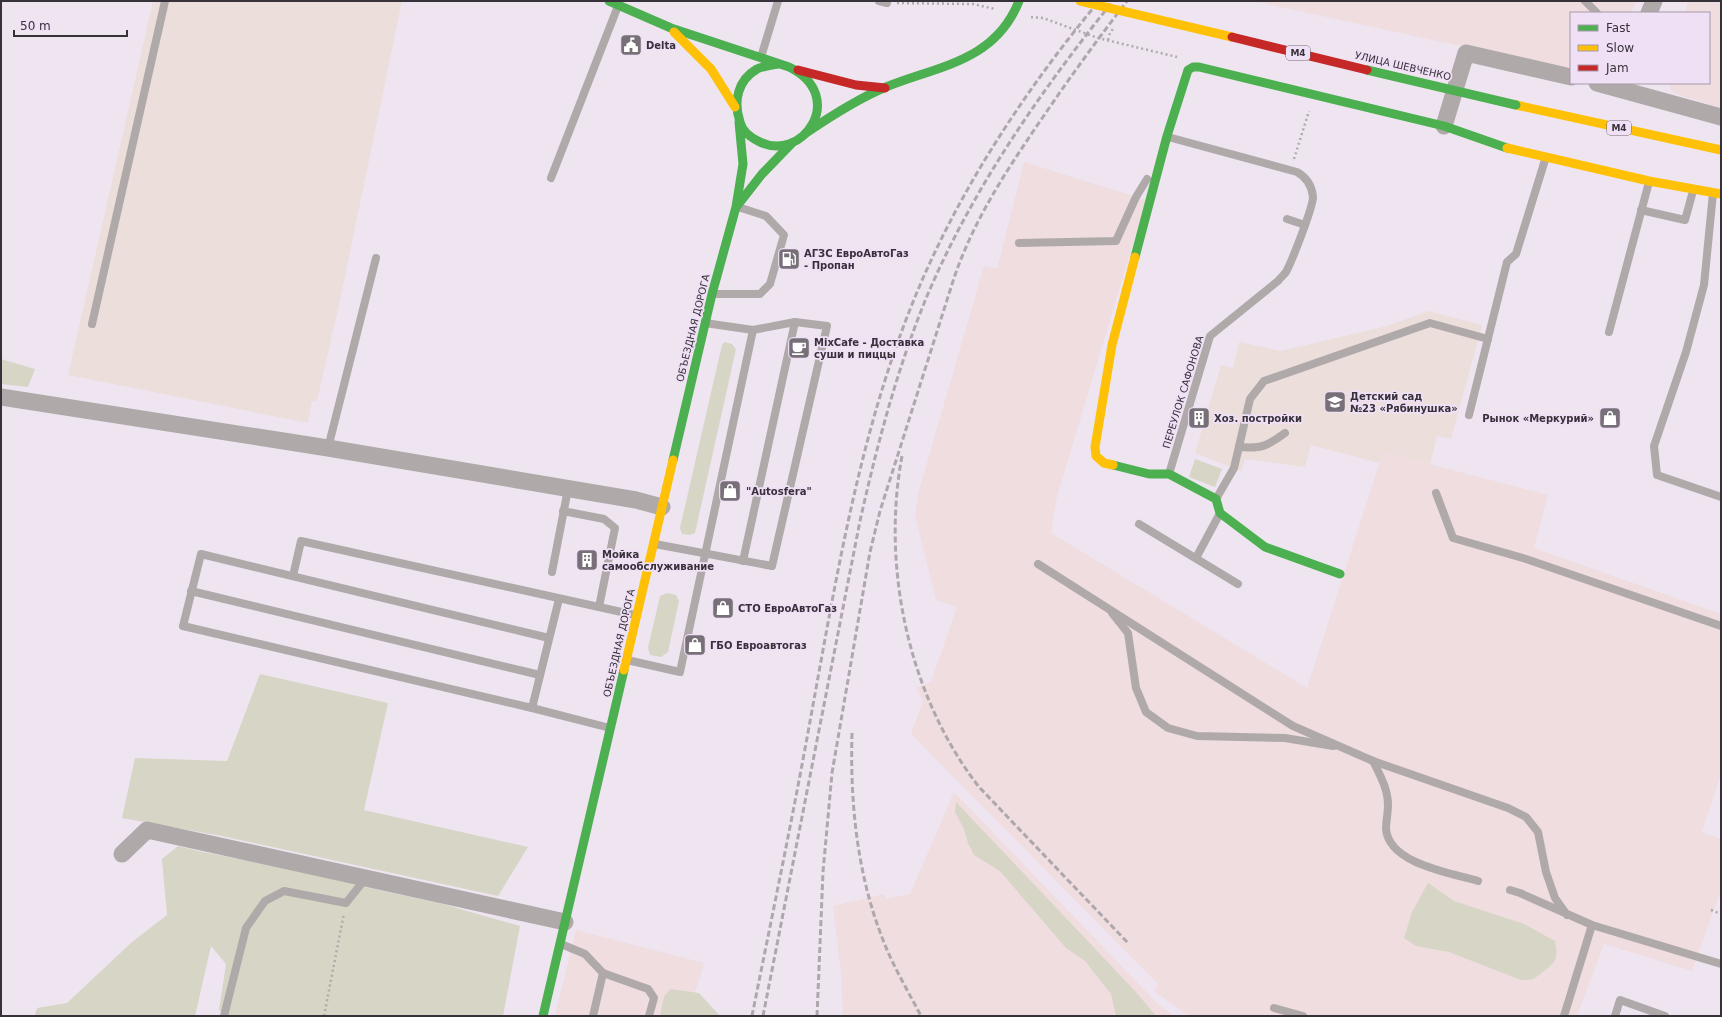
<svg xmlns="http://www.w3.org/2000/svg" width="1722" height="1017" viewBox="0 0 1722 1017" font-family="'DejaVu Sans',sans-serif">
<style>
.industrial{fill:#efdddf}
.education{fill:#ecdeda}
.green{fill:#d7d5c6}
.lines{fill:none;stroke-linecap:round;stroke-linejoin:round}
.path{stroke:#afaaac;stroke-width:2.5;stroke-dasharray:2 3;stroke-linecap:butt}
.lane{stroke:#b0a9aa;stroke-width:8}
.street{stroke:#b0a9aa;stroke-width:17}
.fast{stroke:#4caf50;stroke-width:9}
.slow{stroke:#ffc107;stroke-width:9}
.jam{stroke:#c62828;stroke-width:9}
.rail{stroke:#aea7ac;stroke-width:3;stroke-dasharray:6 3;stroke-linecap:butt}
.fast-bridge{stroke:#4caf50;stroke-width:9}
.slow-bridge{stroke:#ffc107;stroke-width:9}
.jam-bridge{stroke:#c62828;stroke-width:9}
.labels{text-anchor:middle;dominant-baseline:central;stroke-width:3.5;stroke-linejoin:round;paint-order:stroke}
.shield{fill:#f0e0f6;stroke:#6e6672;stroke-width:1}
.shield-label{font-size:9px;font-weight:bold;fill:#373139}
.poi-label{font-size:10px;font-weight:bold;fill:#373139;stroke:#f0e0f6;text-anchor:start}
.street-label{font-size:10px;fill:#373139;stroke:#f0e0f6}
</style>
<rect width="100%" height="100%" fill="#eee5f1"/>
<g class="industrial">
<polygon points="1253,1 1637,1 1631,13 1571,13 1571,70"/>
<polygon points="1688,1 1721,1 1721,108 1679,95 1671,90 1668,83 1709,83 1709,13 1685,13"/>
<polygon points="1024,162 1146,200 1057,497 1051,533 1307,688 1383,452 1548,495 1534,548 1721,614 1721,774 1702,832 1721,839 1721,890 1692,971 1604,944 1577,1016 1189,1016 1154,991 1158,984 911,734 923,701 916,688 931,682 957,607 936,600 915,516 918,494 984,266 997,269"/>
<polygon points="954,792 1159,1005 1174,1016 843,1016 841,974 833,906 884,894 886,899 910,894"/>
<polygon points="576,930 704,963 688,1016 555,1016"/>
</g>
<g class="education">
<polygon points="153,1 402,1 339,305 317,401 312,401 308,423 68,375"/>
<polygon points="1428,311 1482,325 1451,439 1437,436 1430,464 1383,452 1379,463 1311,445 1305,467 1245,459 1241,471 1195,453 1221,365 1233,368 1239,342 1281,351 1387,326"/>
</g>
<g class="green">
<polygon points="724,342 732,344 736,349 695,533 690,535 682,534 680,528 722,345"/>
<polygon points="1,359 35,369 28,387 1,384"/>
<polygon points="1195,459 1222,469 1215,487 1189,477"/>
<polygon points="667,593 676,595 679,601 668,652 661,657 650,655 648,648 660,596"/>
<polygon points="260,674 388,703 364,810 528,847 498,896 222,836 122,818 135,758 227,761"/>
<polygon points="956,802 1135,991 1156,1016 1116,1016 1111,994 1085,961 1066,948 1000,871 974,855 968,843 964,829 955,812"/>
<polygon points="178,846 203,852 333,877 365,887 439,903 520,926 503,1016 225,1016 219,1010 226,964 211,946 195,1016 35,1016 37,1008 67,1003 132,942 167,915 162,859"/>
<path d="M 1428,883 L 1454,901 L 1524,924 L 1555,941 C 1558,957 1557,962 1544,971 C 1534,979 1534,980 1521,980 L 1449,952 L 1416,946 L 1404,938 L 1412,912 Z"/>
<polygon points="670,989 699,993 720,1016 660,1016 664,997"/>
</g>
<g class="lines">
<g class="path">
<polyline points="897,3 973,4 995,9"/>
<polyline points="1031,17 1043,18 1098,38 1177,57"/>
<polyline points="1108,40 1110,33 1114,27"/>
<polyline points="1294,159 1309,111"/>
<polyline points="1711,910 1721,914"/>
<polyline points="324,1016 344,913"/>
</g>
<g class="lane">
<polyline points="879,1 887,3"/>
<polyline points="1585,1 1597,13"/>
<polyline points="761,57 778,1"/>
<path d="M 1168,137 L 1297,172 C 1306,177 1312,186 1313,197 C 1313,207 1292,261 1286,272 C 1284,275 1280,278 1278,281 L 1210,336 L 1169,474"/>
<polyline points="551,178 618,6"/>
<polyline points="1713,193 1704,285 1686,352 1654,446 1657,475 1721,497"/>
<polyline points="1641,210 1685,220 1693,191"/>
<polyline points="1287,219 1305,225"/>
<polyline points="1019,243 1116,241 1136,197 1147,179"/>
<polyline points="713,294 760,294 770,284 784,235 766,216 738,207"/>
<polyline points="92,324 165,1"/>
<polyline points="1609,332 1649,182"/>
<polyline points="1469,415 1507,262 1516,254 1545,160"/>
<path d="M 1239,447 C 1262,449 1267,446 1285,433"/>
<polyline points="328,448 376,258"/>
<polyline points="1436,493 1453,538 1526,559 1721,626"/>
<polyline points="1216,499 1234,468 1250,399 1264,381 1430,323 1488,339"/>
<polyline points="563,511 604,519 615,528 599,607"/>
<polyline points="1139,524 1238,584"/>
<polyline points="655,544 772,566 827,326 795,322 753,330 705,323"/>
<polyline points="1196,558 1219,515"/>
<polyline points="743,561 795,322"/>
<polyline points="1038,564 1293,726 1373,761 1508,808 1526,817 1538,832 1546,872 1555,898 1567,915"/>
<polyline points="552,572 568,489"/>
<polyline points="293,576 301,541 635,615"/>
<polyline points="191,591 540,675"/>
<polyline points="1112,613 1128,633 1136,688 1146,712 1168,728 1197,736 1285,738 1333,746"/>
<polyline points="549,638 201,554 183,626 532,708 610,728"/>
<polyline points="627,660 680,672 753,330"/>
<polyline points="532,708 559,599"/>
<path d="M 1373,761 C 1380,775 1388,789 1388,805 C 1388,813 1386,821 1386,829 C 1389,864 1451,873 1478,881"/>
<polyline points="1510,890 1520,893 1592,925 1721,964"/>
<polyline points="561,944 585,954 603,973 648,989 654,998 649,1016"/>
<polyline points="1274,1008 1303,1016"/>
<polyline points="224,1016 246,928 265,901 284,891 346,903 366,878"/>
<polyline points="593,1016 603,973"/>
<polyline points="1564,1016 1592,925"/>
<polyline points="1615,1016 1620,1000 1665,1016"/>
</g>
<g class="street">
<polyline points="1649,13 1654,1"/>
<polyline points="1597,83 1721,117"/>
<polyline points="1444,126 1466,53 1571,77"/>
<polyline points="1,397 328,448 636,500 662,507"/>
<polyline points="122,854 147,830 565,922"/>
</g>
<g class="fast">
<path d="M 609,1 L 671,28 L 789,67 C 849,96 802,165 758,141 C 750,137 742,130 740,122 C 733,101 738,80 757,69 C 763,66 772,65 778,64"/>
<path d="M 806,133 C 831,116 857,99 886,87 C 937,66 995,62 1019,1"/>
<polyline points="737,206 762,174 792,143"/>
<polyline points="1135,257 1167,136 1188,70 1193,67 1199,67 1444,126 1507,148"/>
<polyline points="673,460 712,294 736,207 743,164 739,122"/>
<polyline points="1113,465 1149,474 1169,474 1216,499 1220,513 1265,547 1340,574"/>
<polyline points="543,1016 624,670"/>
</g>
<g class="slow">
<polyline points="674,32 711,69 735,107"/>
<polyline points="1516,105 1721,150"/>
<polyline points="1507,148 1649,181 1721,194"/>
<polyline points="1113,465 1104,463 1096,456 1095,447 1112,345 1135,257"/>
<polyline points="624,670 673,460"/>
</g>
<polyline class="jam" points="798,70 856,85 885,88"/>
<g class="rail">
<path d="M 902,456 C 881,568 909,697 979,787 L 1128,943"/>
<path d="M 852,733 C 850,803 857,874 883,940 C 893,966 908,991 921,1016"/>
<path d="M 752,1016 C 772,916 793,816 811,716 C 837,574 860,431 915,297 C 959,190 1025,90 1099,1"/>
<path d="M 763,1016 L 860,521 C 877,445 897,369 927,296 C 973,188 1040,92 1113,1"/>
<path d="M 817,1016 L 823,872 L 832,773 L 870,552 L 880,511 L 954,278 C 974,219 1008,168 1043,117 C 1070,77 1098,39 1127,1"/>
</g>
<polyline class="fast-bridge" points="1367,70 1516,105"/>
<polyline class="slow-bridge" points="1080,1 1232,37"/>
<polyline class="jam-bridge" points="1232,37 1367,70"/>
</g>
<defs>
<g id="civic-square" transform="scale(1.15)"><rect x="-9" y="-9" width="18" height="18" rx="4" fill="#777079" stroke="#f0e0f6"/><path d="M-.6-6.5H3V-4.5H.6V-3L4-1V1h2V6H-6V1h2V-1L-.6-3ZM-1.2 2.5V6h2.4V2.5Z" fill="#fff"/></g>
<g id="fuel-square" transform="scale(1.15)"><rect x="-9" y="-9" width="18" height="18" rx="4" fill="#777079" stroke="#f0e0f6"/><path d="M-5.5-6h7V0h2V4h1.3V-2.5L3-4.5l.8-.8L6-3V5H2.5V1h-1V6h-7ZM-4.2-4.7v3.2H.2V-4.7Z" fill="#fff"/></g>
<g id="cafe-square" transform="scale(1.15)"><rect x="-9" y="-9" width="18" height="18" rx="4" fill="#777079" stroke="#f0e0f6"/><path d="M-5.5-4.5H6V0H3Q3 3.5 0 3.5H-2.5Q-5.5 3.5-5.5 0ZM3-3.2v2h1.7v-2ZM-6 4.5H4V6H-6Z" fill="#fff"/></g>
<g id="school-square" transform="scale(1.15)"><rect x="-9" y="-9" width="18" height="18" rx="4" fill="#777079" stroke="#f0e0f6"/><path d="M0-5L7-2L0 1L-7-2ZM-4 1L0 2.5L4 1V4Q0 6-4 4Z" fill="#fff"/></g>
<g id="building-square" transform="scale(1.15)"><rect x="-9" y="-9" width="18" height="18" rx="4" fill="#777079" stroke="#f0e0f6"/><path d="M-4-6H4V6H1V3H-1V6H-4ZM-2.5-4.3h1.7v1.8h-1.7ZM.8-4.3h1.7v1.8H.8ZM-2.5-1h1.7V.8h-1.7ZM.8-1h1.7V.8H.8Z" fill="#fff"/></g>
<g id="shop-square" transform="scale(1.15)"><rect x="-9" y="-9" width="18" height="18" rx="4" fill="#777079" stroke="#f0e0f6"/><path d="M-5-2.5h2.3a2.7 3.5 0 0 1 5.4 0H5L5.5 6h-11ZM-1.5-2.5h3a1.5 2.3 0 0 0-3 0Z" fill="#fff"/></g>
</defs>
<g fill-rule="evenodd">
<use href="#civic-square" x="631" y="45"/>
<use href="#fuel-square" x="789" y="259"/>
<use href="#cafe-square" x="799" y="348"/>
<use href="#school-square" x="1335" y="402"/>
<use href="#building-square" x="1199" y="418"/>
<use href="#shop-square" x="1610" y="418"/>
<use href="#shop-square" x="730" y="491"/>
<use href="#building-square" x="587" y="560"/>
<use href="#shop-square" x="723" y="608"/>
<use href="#shop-square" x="695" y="645"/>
</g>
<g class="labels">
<g class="shield">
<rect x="1286" y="46" width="24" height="14" rx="3"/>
<rect x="1607" y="121" width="24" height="14" rx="3"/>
</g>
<g class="shield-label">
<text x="1298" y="53">M4</text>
<text x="1619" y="128">M4</text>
</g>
<g class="poi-label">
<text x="646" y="45">Delta</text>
<text x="804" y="253">АГЗС ЕвроАвтоГаз<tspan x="804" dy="12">- Пропан</tspan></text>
<text x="814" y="342">MixCafe - Доставка<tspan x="814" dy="12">суши и пиццы</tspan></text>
<text x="1350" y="396">Детский сад<tspan x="1350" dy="12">№23 «Рябинушка»</tspan></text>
<text x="1214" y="418">Хоз. постройки</text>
<text x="1594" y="418" text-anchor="end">Рынок «Меркурий»</text>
<text x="746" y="491">"Autosfera"</text>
<text x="602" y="554">Мойка<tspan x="602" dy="12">самообслуживание</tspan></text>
<text x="738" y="608">СТО ЕвроАвтоГаз</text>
<text x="710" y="645">ГБО Евроавтогаз</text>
</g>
<g class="street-label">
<text transform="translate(1403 66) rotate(13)">УЛИЦА ШЕВЧЕНКО</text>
<text transform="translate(693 328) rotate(-76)">ОБЪЕЗДНАЯ ДОРОГА</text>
<text transform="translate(1183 392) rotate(-73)">ПЕРЕУЛОК САФОНОВА</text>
<text transform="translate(619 643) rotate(-77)">ОБЪЕЗДНАЯ ДОРОГА</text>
</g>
</g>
<rect width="1722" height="1017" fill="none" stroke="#373139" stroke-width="4"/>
<rect x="1570" y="12" width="140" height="72" fill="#f0e0f6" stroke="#a69aaa"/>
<rect x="1578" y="25" width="20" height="6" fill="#4caf50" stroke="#a69aaa"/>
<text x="1606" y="32" font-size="12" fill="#373139">Fast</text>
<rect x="1578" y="45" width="20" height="6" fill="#ffc107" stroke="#a69aaa"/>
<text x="1606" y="52" font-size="12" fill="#373139">Slow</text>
<rect x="1578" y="65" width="20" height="6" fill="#c62828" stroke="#a69aaa"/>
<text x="1606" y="72" font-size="12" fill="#373139">Jam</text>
<path d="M14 30v6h113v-6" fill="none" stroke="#373139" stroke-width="2"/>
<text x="20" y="30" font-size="12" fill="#373139" stroke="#f0e0f6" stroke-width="3" paint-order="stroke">50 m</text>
</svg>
